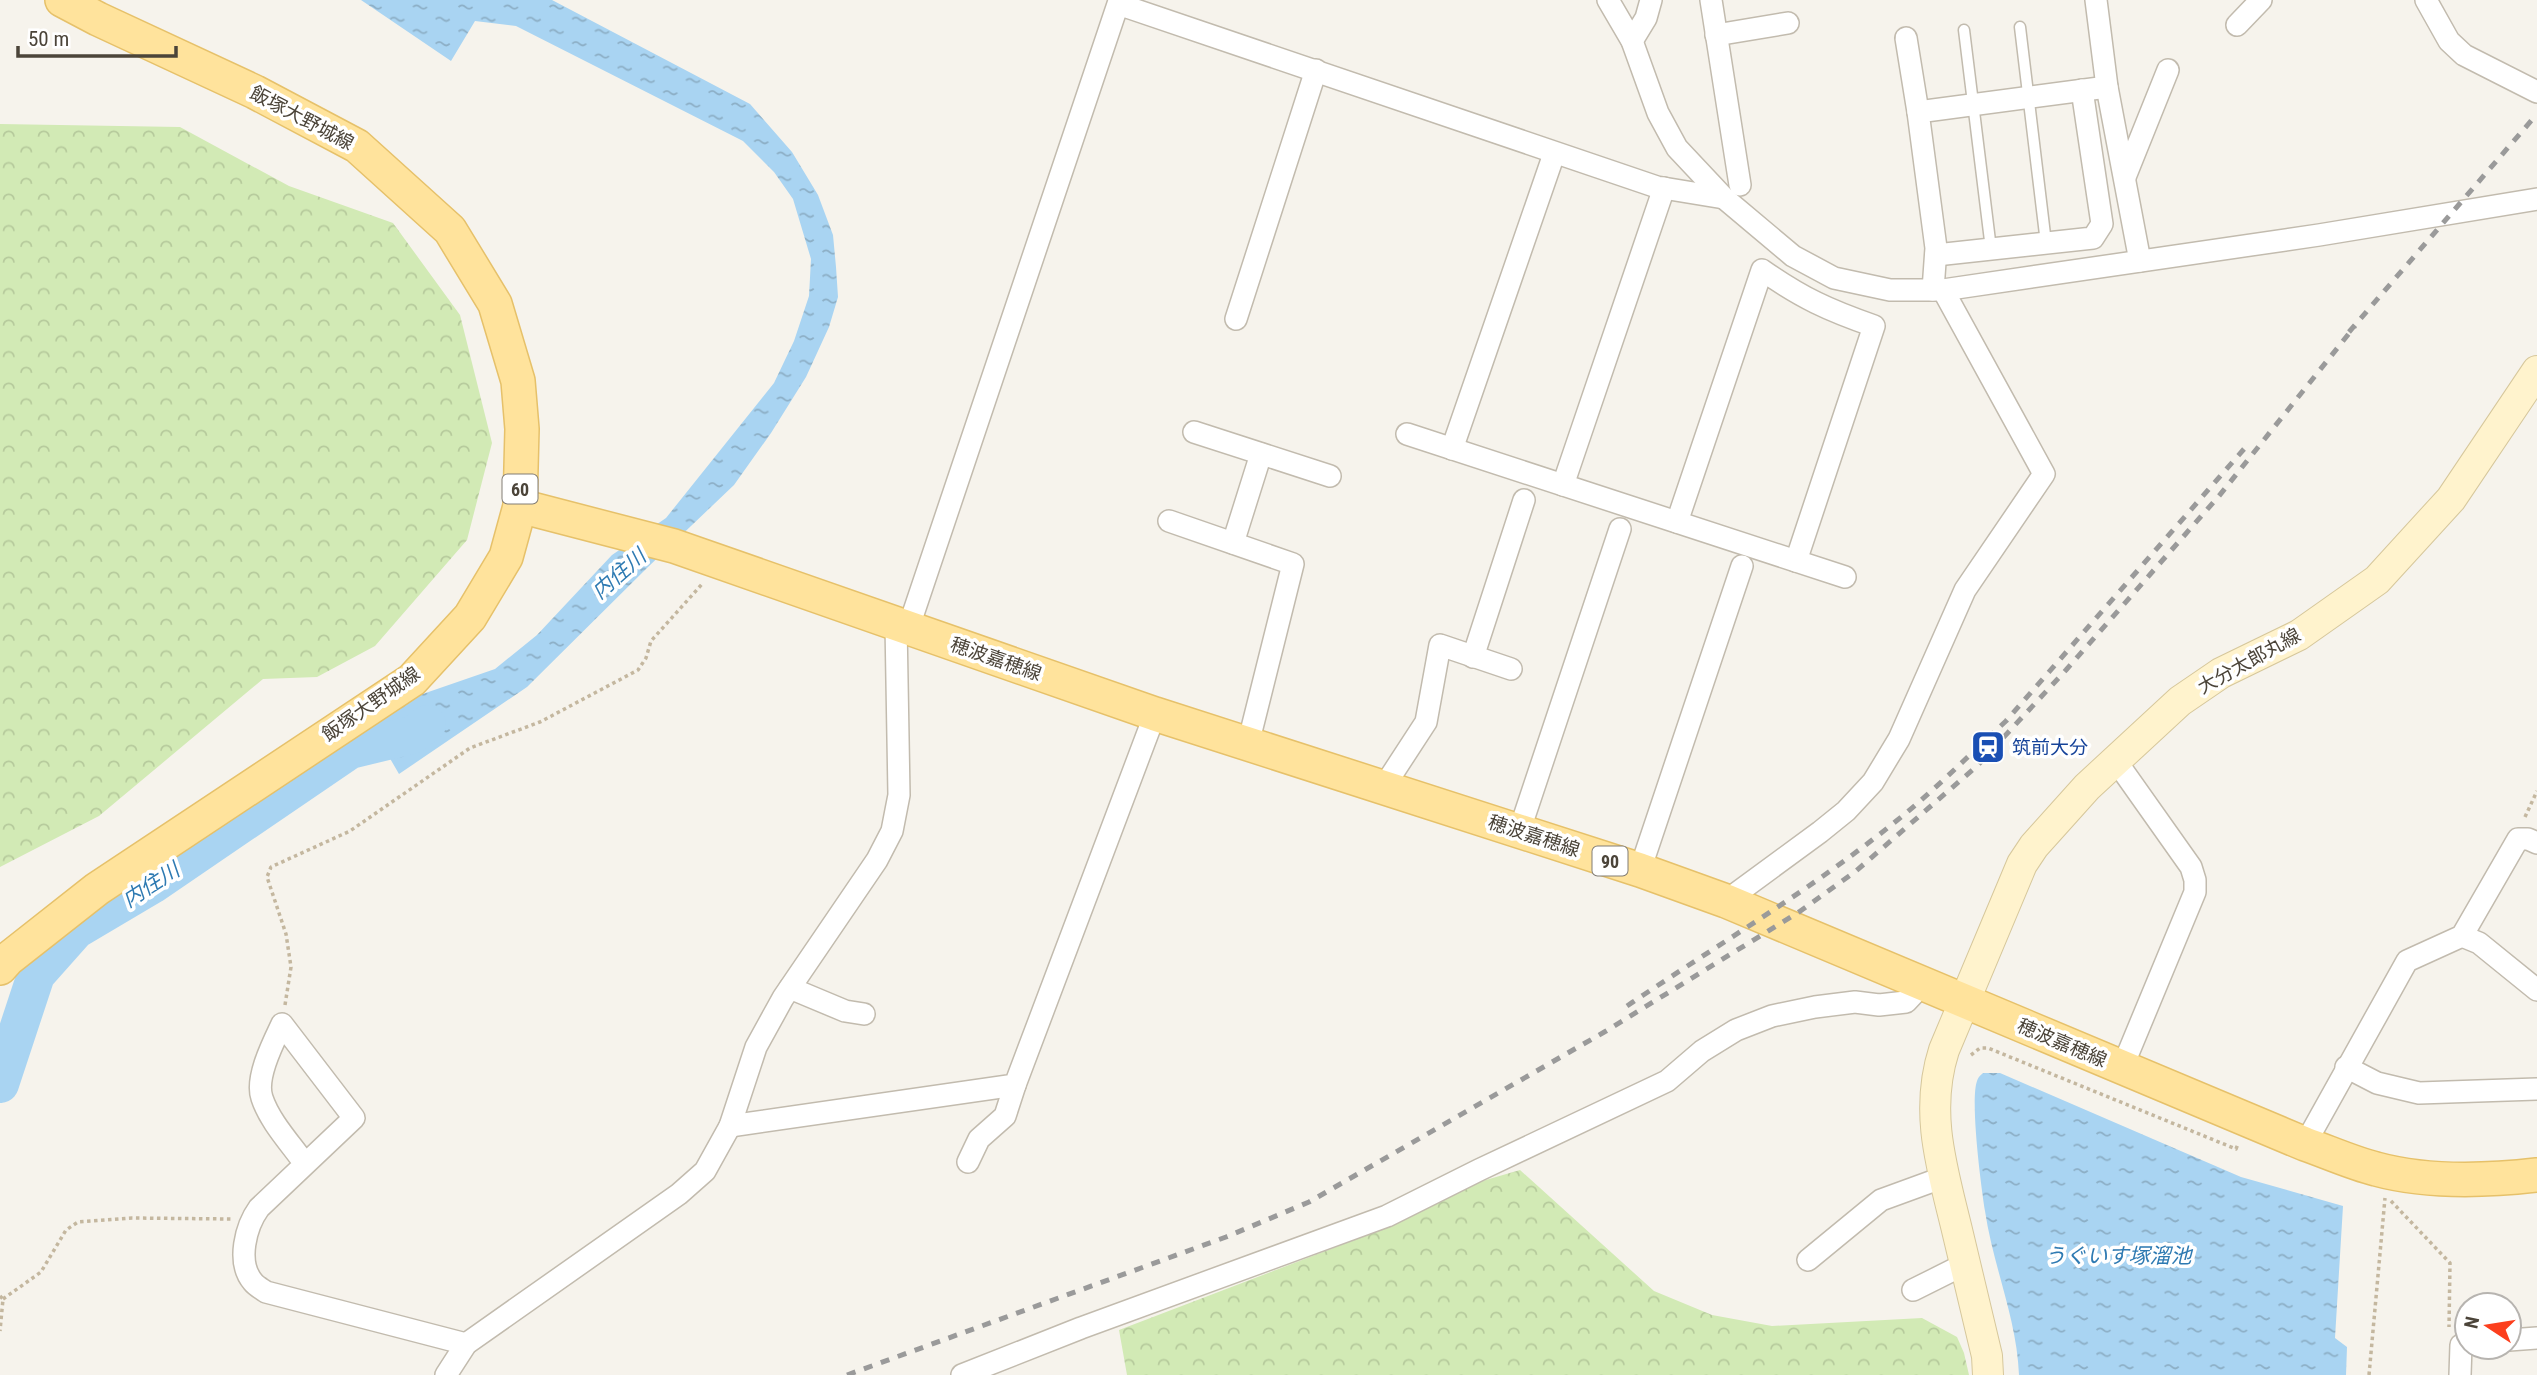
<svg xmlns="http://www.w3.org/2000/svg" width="2537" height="1375" viewBox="0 0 2537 1375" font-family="'Roboto Condensed','Noto Sans JP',sans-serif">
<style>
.forest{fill:url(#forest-crowns)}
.water{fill:url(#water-ripples)}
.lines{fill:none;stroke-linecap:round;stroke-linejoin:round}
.river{stroke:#a9d4f2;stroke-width:38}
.lane-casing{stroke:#c2bbae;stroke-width:13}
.street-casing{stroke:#c2bbae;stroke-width:24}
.secondary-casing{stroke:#d6c79b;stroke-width:32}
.primary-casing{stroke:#e6c16a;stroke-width:36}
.path{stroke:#c4b79f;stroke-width:3.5;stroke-dasharray:3.5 3.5;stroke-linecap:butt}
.lane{stroke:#fff;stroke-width:10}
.street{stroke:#fff;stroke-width:21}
.secondary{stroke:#fff3cd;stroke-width:30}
.primary{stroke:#ffe39c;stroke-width:33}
.rail{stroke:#9a9a9a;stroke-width:5;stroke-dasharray:9 9;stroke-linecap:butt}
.labels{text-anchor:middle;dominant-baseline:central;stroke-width:7;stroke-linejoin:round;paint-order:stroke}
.shield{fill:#fff;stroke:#817c74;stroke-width:2}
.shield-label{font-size:18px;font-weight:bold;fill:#4b4439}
.street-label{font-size:19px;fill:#4b4439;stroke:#fff}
.transit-label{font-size:19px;fill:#164399;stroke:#fff;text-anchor:start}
.water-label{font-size:21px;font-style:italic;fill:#2e7ab2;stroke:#fff}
</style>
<defs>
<pattern id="forest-crowns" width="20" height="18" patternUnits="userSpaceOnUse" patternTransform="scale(1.75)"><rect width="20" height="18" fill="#d2eab5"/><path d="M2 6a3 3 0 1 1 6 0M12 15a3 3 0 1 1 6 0" fill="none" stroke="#b6ca9c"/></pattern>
<pattern id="water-ripples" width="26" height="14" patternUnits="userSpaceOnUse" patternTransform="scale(1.75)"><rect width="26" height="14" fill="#a9d4f2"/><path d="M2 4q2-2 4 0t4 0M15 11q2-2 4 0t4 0" fill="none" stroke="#8caec5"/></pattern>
</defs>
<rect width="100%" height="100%" fill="#f6f3ec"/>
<g class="forest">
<polygon points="0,124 180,127 289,186 393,223 460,315 492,443 467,540 375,646 317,677 263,679 99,816 0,867"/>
<polygon points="1520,1170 1654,1291 1712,1315 1772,1326 1922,1318 1957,1337 1964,1353 1969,1375 1127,1375 1119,1330 1383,1229 1472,1184"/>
</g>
<g class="water">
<polygon points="361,0 552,0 750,104 792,152 818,195 833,235 836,267 838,297 829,327 806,377 771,433 734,485 648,567 527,687 399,774 370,724 411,698 495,669 537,635 612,555 666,518 774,383 794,341 809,296 811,259 793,199 774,172 743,141 516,26 475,21 451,61"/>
<path d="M 1983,1073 L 2000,1073 L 2241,1177 L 2343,1206 L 2335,1338 L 2347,1347 L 2346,1375 L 2019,1375 C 2017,1319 1993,1266 1985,1211 C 1981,1186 1970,1101 1977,1081 C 1979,1076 1980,1076 1983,1073 Z"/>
</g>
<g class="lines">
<polyline class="river" points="0,1084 36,975 76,930 152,885 350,750 412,735 427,724"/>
<g class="lane-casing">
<g id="lane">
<polyline points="2020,27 2046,243"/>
<polyline points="1964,30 1991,249"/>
</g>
</g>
<g class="street-casing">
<g id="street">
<polyline points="1608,0 1632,41 1658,113 1677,148 1724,198 1793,256 1834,278 1890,290 1943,290 2319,235 2537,199"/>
<polyline points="1711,0 1740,185"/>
<polyline points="2096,0 2107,87 2140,261"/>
<polyline points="2426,0 2449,41 2464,55 2537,92"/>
<polyline points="2237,25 2261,0"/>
<polyline points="1716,35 1788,23"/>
<polyline points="1906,38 1918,112"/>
<polyline points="1632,41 1646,18 1651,0"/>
<polyline points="2125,177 2168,70"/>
<polyline points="1936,255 2093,238 2102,224 2082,90"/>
<polyline points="1933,290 1936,248 1918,112 2107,87"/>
<polyline points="1236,319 1316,70"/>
<polyline points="1194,432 1330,476"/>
<polyline points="1407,434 1845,577"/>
<polyline points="1452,449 1554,154"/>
<polyline points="1563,485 1664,188"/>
<polyline points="1169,521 1293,564 1248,744"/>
<path d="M 1677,522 L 1762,270 C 1802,298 1828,310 1874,326 L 1796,561"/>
<polyline points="1233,543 1261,454"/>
<polyline points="908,629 1118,4 1657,187 1724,198"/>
<polyline points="1473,657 1524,500"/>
<polyline points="2116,761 2191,867 2195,880 2195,892 2122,1068"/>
<polyline points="1383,788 1426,722 1440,645 1511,669"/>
<polyline points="1519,832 1620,529"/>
<polyline points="1640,870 1742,566"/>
<polyline points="1726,901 1820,832 1846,811 1873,782 1899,739 1965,590 2044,474 1943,290"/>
<polyline points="2462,936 2479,943 2537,990"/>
<polyline points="790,988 845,1011 864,1014"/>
<polyline points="2346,1067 2377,1083 2419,1093 2537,1089"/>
<polyline points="730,1126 1015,1085 1155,714"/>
<polyline points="2305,1144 2407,961 2462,936 2518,839 2528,839 2537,843"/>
<polyline points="968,1162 979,1139 1005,1116 1015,1085"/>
<path d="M 305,1164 C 291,1144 270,1122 262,1098 C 255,1078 273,1043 282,1024 L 354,1118 L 259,1208 C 246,1226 236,1262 253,1282 C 256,1286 262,1289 266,1292 L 466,1344"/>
<polyline points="1808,1260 1881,1200 1944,1177"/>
<polyline points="1913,1290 1965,1264"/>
<polyline points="2509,1340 2537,1338"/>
<polyline points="446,1375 466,1344 679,1194 705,1171 730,1126 756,1047 783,998 877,860 892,831 899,795 896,624"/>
<polyline points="962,1375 1081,1328 1387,1216 1479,1170 1667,1081 1702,1051 1736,1030 1772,1016 1815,1007 1855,1002 1879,1005 1906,1002 1922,985"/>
<polyline points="2460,1375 2461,1345 2467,1344"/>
</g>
</g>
<g class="secondary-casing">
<path id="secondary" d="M 1988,1375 L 1987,1356 C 1977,1314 1967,1272 1957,1230 C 1942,1168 1924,1112 1944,1050 L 2022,864 L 2034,846 L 2087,787 L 2180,701 L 2221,673 L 2299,635 L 2377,580 L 2451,499 L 2537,371"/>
</g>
<g class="primary-casing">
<g id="primary">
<path d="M 520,506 L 674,546 L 1155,714 L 1640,870 L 1726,901 L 2305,1144 C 2328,1152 2352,1163 2376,1169 C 2427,1183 2485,1181 2537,1175"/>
<polyline points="0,968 8,959 97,889 412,680 470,617 506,557 520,506 522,429 518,381 495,304 450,230 357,146 255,92 98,19 62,0"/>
</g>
</g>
<g class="path">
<polyline points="2525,817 2537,791"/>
<polyline points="285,1005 291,967 286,934 267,877 271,867 350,831 470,748 540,722 638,670 646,658 651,641 703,583"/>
<polyline points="1971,1055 1980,1048 1988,1048 2236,1149 2238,1144"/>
<polyline points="2391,1201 2450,1263 2449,1327"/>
<polyline points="0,1296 3,1299 0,1331"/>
<polyline points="3,1299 41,1272 66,1230 78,1222 132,1218 232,1219"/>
<polyline points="2369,1375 2385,1198"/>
</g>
<use href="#lane" class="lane"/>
<use href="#street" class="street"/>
<use href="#secondary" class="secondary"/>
<use href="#primary" class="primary"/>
<g class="rail">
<polyline points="2349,332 2537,114"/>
<path d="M 1627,1006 C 1717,945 1811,890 1895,822 C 1934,791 1969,755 2006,721 L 2244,449"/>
<polyline points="847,1375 1226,1237 1309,1202 1606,1031 1799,912 1856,871 1977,766 2066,670 2219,496 2355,326"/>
</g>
</g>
<defs>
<g id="station-square" transform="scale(1.75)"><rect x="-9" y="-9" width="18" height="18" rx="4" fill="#1a4fb4" stroke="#fff"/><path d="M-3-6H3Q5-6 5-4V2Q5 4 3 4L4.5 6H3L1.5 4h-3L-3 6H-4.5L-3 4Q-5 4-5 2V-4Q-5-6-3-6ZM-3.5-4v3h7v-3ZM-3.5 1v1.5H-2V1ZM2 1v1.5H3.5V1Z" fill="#fff"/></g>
</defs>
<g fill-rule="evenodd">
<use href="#station-square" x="1988" y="747"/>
</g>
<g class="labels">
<g class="shield">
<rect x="502.5" y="474.5" width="35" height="29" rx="5"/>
<rect x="1592.5" y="846.5" width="35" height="29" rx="5"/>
</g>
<g class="shield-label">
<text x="520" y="489">60</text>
<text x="1610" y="861">90</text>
</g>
<g class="street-label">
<text transform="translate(302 118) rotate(28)">飯塚大野城線</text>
<text transform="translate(996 659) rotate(19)">穂波嘉穂線</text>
<text transform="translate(2249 661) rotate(-29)">大分太郎丸線</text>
<text transform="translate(371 704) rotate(-35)">飯塚大野城線</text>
<text transform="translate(1534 836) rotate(18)">穂波嘉穂線</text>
<text transform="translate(2062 1043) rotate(23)">穂波嘉穂線</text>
</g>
<g class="transit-label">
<text x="2012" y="747">筑前大分</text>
</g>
<g class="water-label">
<text transform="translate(619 574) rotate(-41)">内住川</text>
<text transform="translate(151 885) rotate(-33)">内住川</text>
<text x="2118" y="1256">うぐいす塚溜池</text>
</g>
</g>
<g transform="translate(2488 1326) rotate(282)"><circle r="33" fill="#ffffff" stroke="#b7b4b0" stroke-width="2"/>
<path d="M0-5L12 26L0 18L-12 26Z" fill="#fc3f1d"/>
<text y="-10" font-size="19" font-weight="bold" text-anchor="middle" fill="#4b4439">N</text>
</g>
<path d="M18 46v10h158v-10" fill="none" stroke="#4b4439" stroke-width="3.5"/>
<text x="28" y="46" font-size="21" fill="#4b4439" stroke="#ffffff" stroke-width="5" paint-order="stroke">50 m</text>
</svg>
